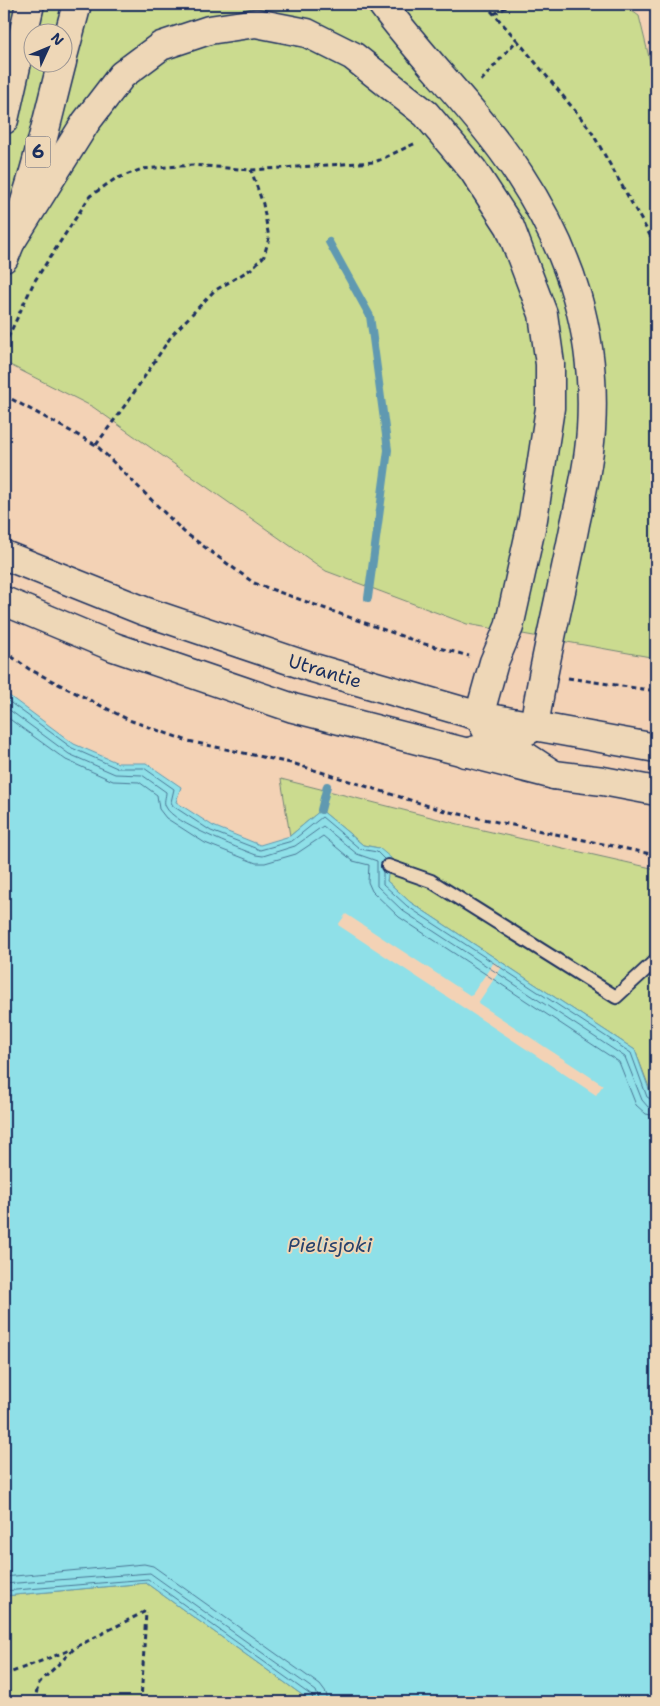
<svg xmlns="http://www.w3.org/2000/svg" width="660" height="1706" viewBox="0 0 660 1706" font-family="'Shantell Sans',sans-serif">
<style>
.green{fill:#cbdb8f;stroke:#738576;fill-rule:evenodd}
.water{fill:#8fe0e8;stroke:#6199b1}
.pier{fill:#f3d2b5}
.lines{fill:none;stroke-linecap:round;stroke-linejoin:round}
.shore{stroke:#497695;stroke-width:1}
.stream{stroke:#6199b1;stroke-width:8}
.lane-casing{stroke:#1b2f5e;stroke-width:16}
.secondary-casing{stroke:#1b2f5e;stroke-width:31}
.highway-casing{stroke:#1b2f5e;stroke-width:31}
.path{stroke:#1b2f5e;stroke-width:3;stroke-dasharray:5 4;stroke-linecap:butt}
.lane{stroke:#eed7b7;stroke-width:12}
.secondary{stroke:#eed7b7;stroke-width:28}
.highway{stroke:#eed7b7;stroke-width:28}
.labels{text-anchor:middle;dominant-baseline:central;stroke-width:4;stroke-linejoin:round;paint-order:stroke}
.shield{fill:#eed7b7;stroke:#5a6179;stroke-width:1}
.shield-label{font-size:18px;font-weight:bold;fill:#1b2f5e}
.street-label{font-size:19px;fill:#1b2f5e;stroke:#eed7b7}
.water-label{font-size:20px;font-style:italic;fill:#27416c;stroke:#eed7b7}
</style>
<rect width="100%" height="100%" fill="#f3d2b5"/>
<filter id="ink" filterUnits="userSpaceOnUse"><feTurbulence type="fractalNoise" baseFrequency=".02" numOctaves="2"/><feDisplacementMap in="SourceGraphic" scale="10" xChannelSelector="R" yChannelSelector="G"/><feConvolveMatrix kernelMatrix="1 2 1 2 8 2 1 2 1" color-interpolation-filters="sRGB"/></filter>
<g filter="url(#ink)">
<g class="green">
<path d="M 4,4 L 622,4 L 639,16 L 656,86 L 656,658 L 467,624 L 326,571 L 93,407 L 4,362 ZM 32,32 L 62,32 L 62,62 L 32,62 Z"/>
<polygon points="281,779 474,828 656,869 656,1099 652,1095 635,1050 410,902 387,881 388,866 379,848 363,845 321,810 290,836"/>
<polygon points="146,1583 312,1702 4,1702 4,1596"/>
</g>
<polygon class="water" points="4,692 74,744 118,763 146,763 181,787 176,802 213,826 260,845 290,836 321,810 363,845 379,848 391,858 387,881 410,902 635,1050 651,1095 656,1099 656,1702 312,1702 146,1583 4,1596"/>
<polygon class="pier" points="346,914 471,996 494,962 502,967 478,1003 603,1085 596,1095 338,925"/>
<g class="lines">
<g class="shore">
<polyline points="4,698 72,748 117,768 144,768 174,789 171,802 173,806 211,831 260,850 292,841 322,817 360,849 377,852 385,860"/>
<path d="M 4,706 L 69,754 L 115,774 L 142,775 L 166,792 C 166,797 163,802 166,807 C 173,823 238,848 256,855 L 263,856 L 295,846 L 323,826 L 357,854 L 377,861 L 377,886 L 403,911 L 625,1057 L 642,1100 L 648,1107 L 656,1109"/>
<polyline points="4,715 66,760 113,781 139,782 157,795 159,809 166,818 205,843 256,863 265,863 296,854 323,836 353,861 369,865 368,882 372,891 399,917 619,1062 636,1105 646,1114 656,1116"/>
<polyline points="383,871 383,884 407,906 631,1053 647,1097 656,1102"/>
<polyline points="4,1577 144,1564 153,1566 320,1685 326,1693 328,1702"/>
<polyline points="4,1584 150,1573 316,1691 320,1702"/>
<polyline points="4,1591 148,1579 312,1696 314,1702"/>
</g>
<g class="stream">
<polyline points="329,242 370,316 388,450 368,598"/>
<polyline points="321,810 327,786"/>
</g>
<g class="lane-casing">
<polyline id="lane" points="388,866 431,881 616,997 656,960"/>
</g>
<g class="secondary-casing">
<g id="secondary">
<polyline points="4,555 144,611 310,667 479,716 656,748"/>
<polyline points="4,601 114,647 293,708 554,775 603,781 656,791"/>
</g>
</g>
<g class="highway-casing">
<g id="highway">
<path d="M 382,4 C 425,62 479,113 519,174 C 571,253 597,335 591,430 C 589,462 582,493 575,524 C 562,592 544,659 534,727 L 506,742 L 465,753"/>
<polyline points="62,60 77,4"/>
<polyline points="4,120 30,4"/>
<polyline points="12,240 86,122 122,75 161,46 209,30 256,23 307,33 353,56 426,114 473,170 510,227 543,314 550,364 550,408 533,519 509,627 494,662 479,716 487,731 554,775"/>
<path d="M 4,258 C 31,197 45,127 62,62"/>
</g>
</g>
<g class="path">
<polyline points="485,4 517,40"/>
<polyline points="494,14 512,4"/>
<polyline points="481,81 517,40 590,129 656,246"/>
<polyline points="4,346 34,282 90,196 115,179 142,169 193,165 251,170 375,162 416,143"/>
<polyline points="4,395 96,445 184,532 254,583 421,643 469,656"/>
<polyline points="96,445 131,397 172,335 214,291 251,269 264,256 269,238 263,204 251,170"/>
<polyline points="4,651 29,669 129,720 188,741 295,764 445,811 656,855"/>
<polyline points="568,678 656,691"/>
<polyline points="4,1675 73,1649"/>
<polyline points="34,1702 39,1683 76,1647 146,1611"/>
<polyline points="141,1702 146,1612"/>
</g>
<use href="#lane" class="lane"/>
<use href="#secondary" class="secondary"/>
<use href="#highway" class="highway"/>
</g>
</g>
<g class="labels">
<rect class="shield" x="25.5" y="136.5" width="25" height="31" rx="4"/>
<g class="shield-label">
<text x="38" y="152">6</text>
</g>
<g class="street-label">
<text transform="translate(325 671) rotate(17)">Utrantie</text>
</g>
<g class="water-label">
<text x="330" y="1245">Pielisjoki</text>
</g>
</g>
<rect width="660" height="1706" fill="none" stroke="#eed7b7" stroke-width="20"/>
<rect x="10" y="10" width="640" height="1686" fill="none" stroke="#1b2f5e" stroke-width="2" filter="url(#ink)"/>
<g transform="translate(48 48) rotate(46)"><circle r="24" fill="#eed7b7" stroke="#9a9493"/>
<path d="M0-4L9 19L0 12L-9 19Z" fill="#1b2f5e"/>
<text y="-8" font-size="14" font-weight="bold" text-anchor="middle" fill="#1b2f5e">N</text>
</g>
</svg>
